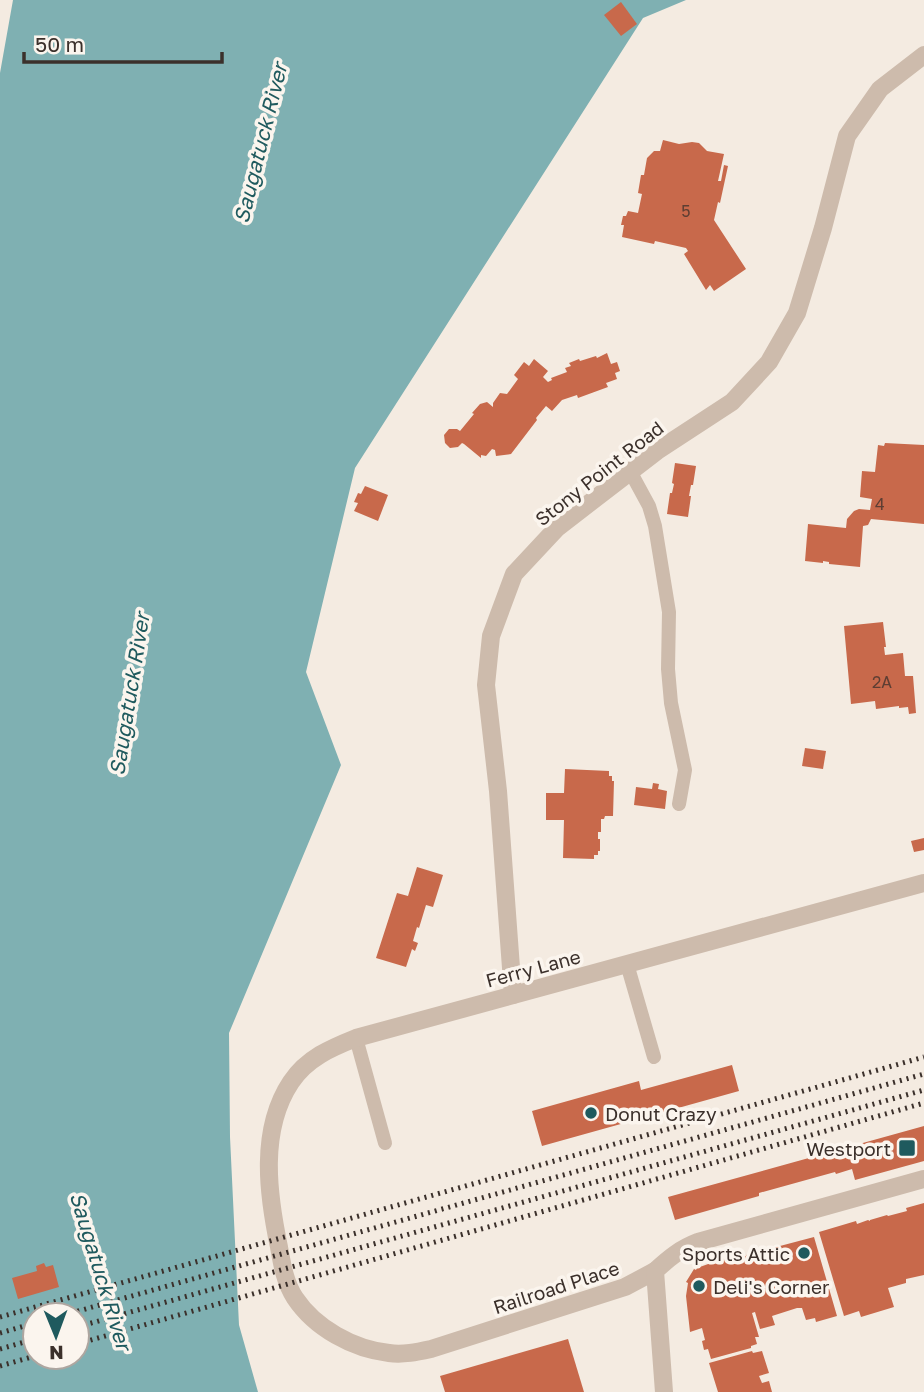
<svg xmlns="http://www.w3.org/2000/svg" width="924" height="1392" viewBox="0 0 924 1392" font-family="'Golos Text',sans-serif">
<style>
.water{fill:#7fb0b2;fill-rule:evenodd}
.building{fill:#c8694b}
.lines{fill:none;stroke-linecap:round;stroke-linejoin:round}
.service{stroke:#cdbbac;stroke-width:14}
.minor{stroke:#cdbbac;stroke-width:18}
.tertiary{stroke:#cdbbac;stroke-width:18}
.rail{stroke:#3b302b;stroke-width:5;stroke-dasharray:2 5;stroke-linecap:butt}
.poi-dot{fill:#1f5a5e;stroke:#fbf5ee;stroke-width:2.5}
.labels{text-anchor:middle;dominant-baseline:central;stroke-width:7;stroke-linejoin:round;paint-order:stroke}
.number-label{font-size:16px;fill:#5e3e33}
.street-label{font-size:19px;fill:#3b302b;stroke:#fbf5ee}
.poi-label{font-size:19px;fill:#3b302b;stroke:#fbf5ee;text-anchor:start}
.water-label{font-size:21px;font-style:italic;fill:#1f5a5e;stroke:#fbf5ee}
</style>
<rect width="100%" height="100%" fill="#f4ebe1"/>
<path class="water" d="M 13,0 L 686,0 L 643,18 L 355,468 L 306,672 L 341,765 L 229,1033 L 230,1137 L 239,1325 L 258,1392 L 0,1392 L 0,73 ZM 35,1315 L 77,1315 L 77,1357 L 35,1357 Z"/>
<g class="building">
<polygon points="621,2 637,24 621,36 604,15"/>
<polygon points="663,140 679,144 692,142 699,143 707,151 724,154 718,181 721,181 724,165 728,166 720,203 718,202 714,220 746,269 714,291 710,285 706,290 684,254 688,251 686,248 655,241 654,244 622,237 624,225 621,225 623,216 626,216 628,211 638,213 642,194 638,193 641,175 644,175 647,158 654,151 660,151"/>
<polygon points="607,353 611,364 617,362 620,371 615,373 617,379 606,383 608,387 578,398 577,395 562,400 552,411 546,406 536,418 537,420 511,454 496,456 495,450 492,449 486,456 481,455 481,458 464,444 462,443 458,447 450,448 445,443 444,435 449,429 457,429 460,431 474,414 472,413 480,404 487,402 493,407 493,403 500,393 507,394 518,379 514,375 524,362 529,366 534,359 548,371 543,377 548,382 552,380 551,378 567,372 565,368 571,366 569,363 579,359 580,361 596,356 597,358"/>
<polygon points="885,443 924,445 924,524 871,519 868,525 863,526 860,567 829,564 829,562 823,561 823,563 805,561 808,524 846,528 847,519 854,511 859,509 870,510 872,499 860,497 862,471 875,472 878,445 884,446"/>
<polygon points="675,463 696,466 693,485 691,485 689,496 691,496 688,517 667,514 670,493 672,493 674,484 672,483"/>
<polygon points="365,486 388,495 378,521 354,511 358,503 354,502 358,493 361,494"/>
<polygon points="883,622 886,647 884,647 885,655 903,653 905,676 913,676 916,713 909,714 908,707 899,708 899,706 876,709 875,701 851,704 844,626"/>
<polygon points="805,748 826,751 823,769 802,766"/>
<polygon points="565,769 609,771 609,776 612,776 612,781 614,781 613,816 605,816 604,819 601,819 601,832 598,832 598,839 600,839 600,851 598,851 598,855 594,855 594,859 563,858 564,820 546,820 546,793 564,793"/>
<polygon points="653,783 659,784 658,789 667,791 665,809 634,805 636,787 652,789"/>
<polygon points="924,838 924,850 914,852 911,841"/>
<polygon points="417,867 443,875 433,907 426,905 419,928 417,927 413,941 418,943 415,951 412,949 406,967 376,958 397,893 408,896"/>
<polygon points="732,1065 739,1091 542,1146 532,1111 639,1081 641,1090"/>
<polygon points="924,1126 924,1161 855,1180 852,1169 836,1174 835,1172 759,1193 759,1196 675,1220 668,1197"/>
<polygon points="924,1203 924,1275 906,1279 906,1283 888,1288 894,1307 861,1317 859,1311 844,1316 819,1232 856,1221 857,1224 868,1220 870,1221 870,1220 887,1215 888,1216 907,1211 906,1208"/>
<polygon points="814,1237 837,1316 816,1322 815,1318 806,1320 802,1308 797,1308 772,1316 775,1325 760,1329 755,1312 752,1313 759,1337 755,1337 757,1344 751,1346 751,1348 711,1359 708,1349 704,1350 702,1341 705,1340 702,1328 690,1332 686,1296 688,1283 686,1282 694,1269 696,1270 697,1268 711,1263 710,1262 733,1256 733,1257 737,1256 737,1258 746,1256 746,1255"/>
<polygon points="44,1263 46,1267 53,1265 59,1287 18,1299 12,1278 37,1271 36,1266"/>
<polygon points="568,1339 584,1392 445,1392 440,1376"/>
<polygon points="752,1351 753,1353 762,1351 769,1373 759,1376 762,1383 769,1381 772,1392 718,1392 709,1363"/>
</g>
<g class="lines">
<g class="service">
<polyline points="630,471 649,506 655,526 669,612 668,669 671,703 685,770 679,804"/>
<polyline points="627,964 654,1057"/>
<polyline points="356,1038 385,1143"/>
</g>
<g class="minor">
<polyline points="513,995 498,791 486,685 491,636 514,574 557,528 657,451 732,402 769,362 797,313 823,228 847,136 880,89 924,55"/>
<path d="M 655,1271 L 625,1287 L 431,1349 C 417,1352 403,1355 389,1353 C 353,1349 315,1328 295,1298 C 285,1283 282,1264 279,1247 C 268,1195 259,1130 291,1082 C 307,1058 331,1048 356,1038 L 924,883"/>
</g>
<path class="tertiary" d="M 664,1392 L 655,1271 C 669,1258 680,1249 698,1242 L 924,1179"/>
<g class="rail">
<polyline points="64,1315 924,1074"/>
<polyline points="0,1317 924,1057"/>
<polyline points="77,1327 924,1090"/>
<polyline points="0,1333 35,1323"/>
<polyline points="77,1344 924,1103"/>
<polyline points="0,1349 35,1339"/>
<polyline points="0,1366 35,1356"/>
</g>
</g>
<g class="poi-dot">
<circle cx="591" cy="1113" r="7"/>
<rect x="898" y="1139" width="18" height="18" rx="3.5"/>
<circle cx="804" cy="1253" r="7"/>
<circle cx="699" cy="1286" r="7"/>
</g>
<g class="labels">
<g class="number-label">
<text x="686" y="211">5</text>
<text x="880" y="504">4</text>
<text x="882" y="682">2A</text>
</g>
<g class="street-label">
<text transform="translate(599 473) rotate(-38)">Stony Point Road</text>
<text transform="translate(533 968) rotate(-15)">Ferry Lane</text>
<text transform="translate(556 1287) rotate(-18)">Railroad Place</text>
</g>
<g class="poi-label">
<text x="605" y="1113">Donut Crazy</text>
<text x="891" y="1148" text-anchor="end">Westport</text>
<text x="790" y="1253" text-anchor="end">Sports Attic</text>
<text x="713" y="1286">Deli's Corner</text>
</g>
<g class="water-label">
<text transform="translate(260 143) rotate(-76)">Saugatuck River</text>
<text transform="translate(129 694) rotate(-81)">Saugatuck River</text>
<text transform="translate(101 1271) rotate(73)">Saugatuck River</text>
</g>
</g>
<g transform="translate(56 1336) rotate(179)"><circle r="33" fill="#fbf5ee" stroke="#aea6a0" stroke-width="2"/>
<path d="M0-5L12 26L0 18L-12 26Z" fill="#1f5a5e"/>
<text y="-10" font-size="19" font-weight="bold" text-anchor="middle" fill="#3b302b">N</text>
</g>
<path d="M24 52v10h198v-10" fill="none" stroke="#3b302b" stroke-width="3.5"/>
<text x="35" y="52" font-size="21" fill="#3b302b" stroke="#fbf5ee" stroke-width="5" paint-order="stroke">50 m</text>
</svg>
